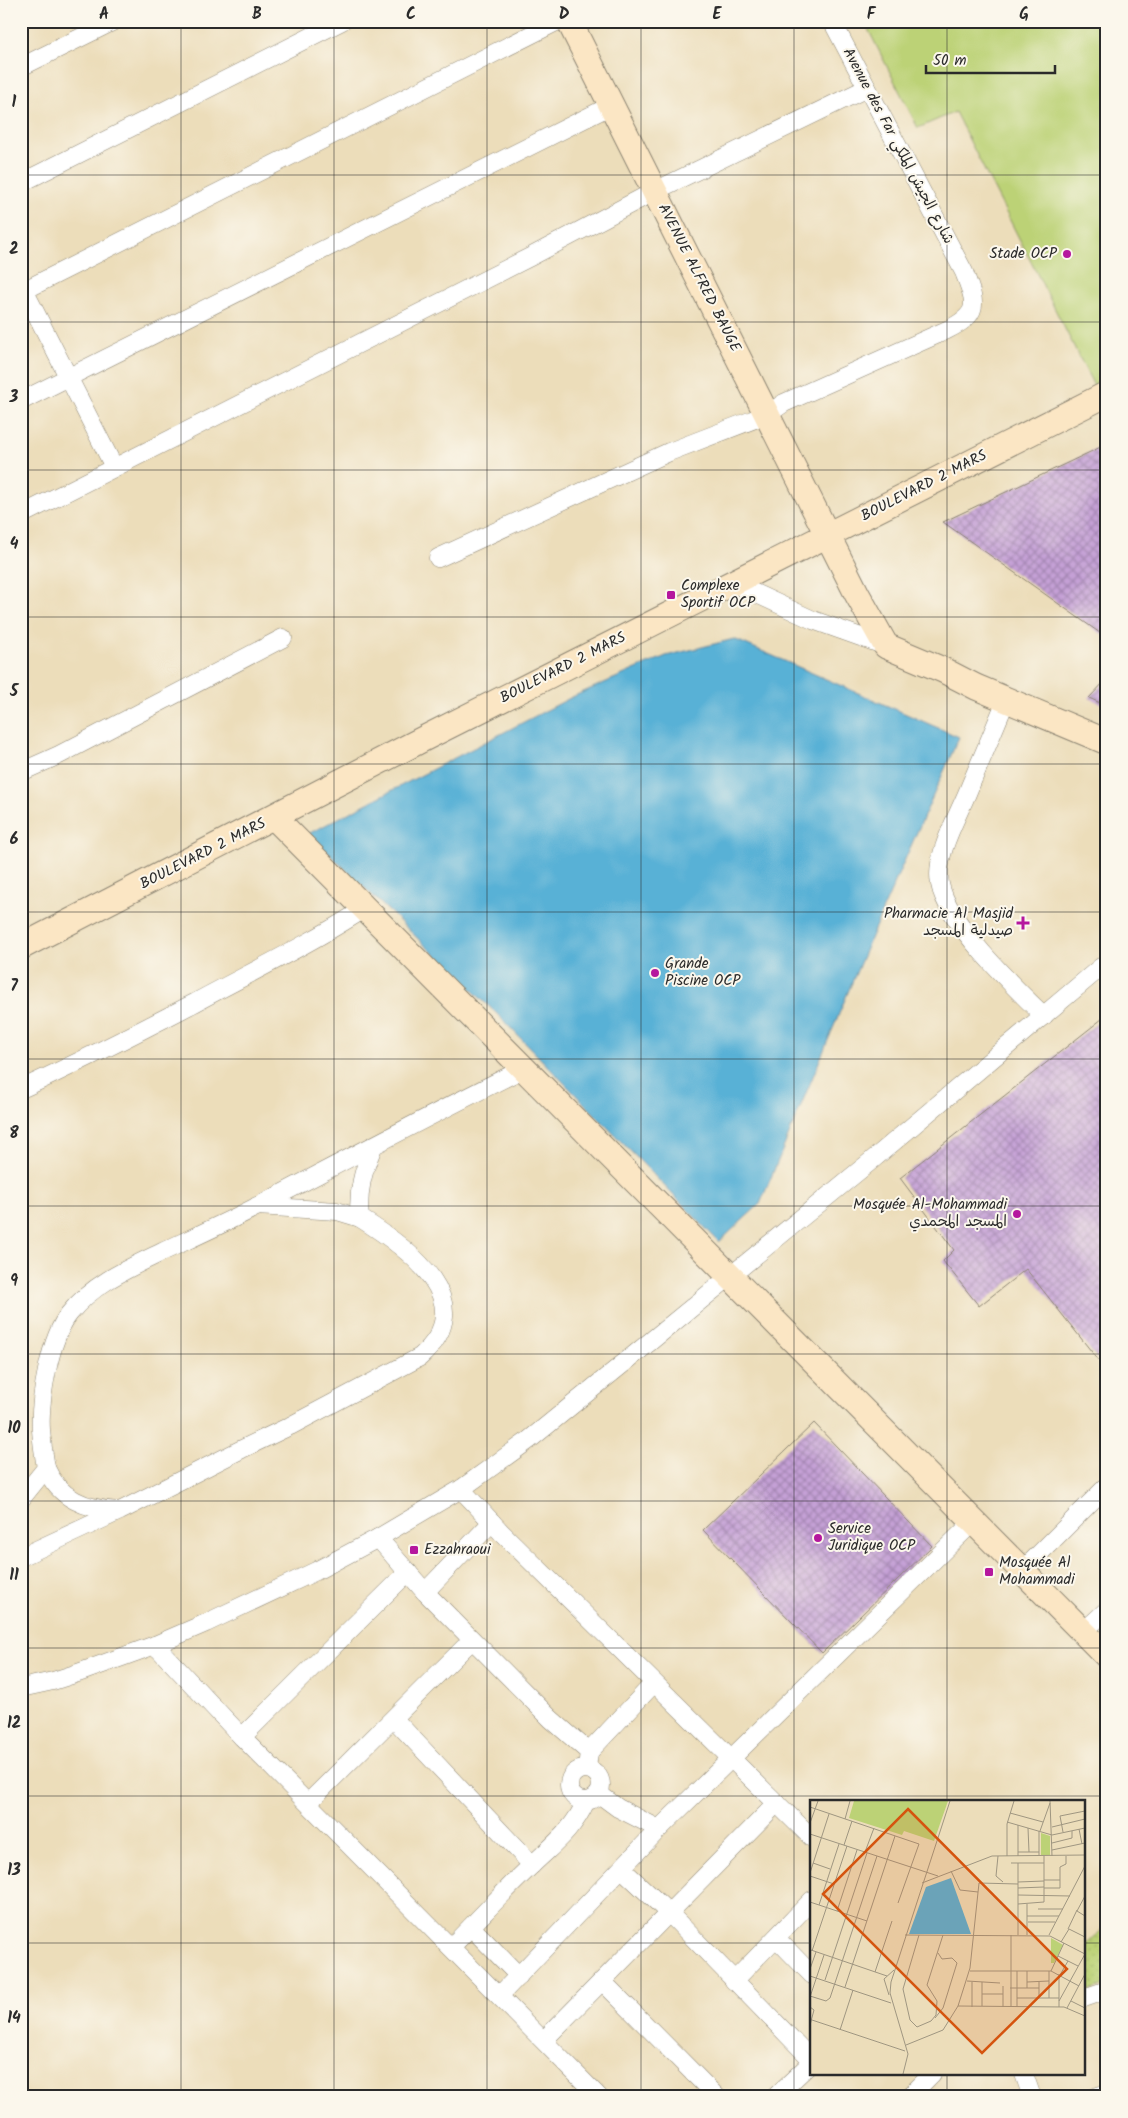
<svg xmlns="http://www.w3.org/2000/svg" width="1128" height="2118" viewBox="0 0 1128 2118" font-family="Kalam,'Playpen Sans Arabic',sans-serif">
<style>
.park{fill:url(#park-dots);stroke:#747e50}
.pitch{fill:#bcd276;stroke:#747e50}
.water{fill:#59b1d6;stroke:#426e80}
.building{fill:url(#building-cross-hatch)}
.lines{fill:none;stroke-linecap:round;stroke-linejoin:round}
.street-casing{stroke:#8c8472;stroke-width:19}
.secondary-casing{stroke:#8c8472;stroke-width:27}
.street{stroke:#fff;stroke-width:18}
.secondary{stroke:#fbe6c4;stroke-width:25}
.grid{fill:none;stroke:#2b2b2b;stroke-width:1;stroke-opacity:0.55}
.poi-dot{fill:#b5179e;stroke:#fbf7ec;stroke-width:2}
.labels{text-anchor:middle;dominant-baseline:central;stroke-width:4;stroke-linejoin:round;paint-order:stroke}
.street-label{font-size:15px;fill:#2b2b2b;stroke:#fbf7ec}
.poi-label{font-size:15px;fill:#2b2b2b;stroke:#fbf7ec;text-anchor:start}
.inset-road{fill:none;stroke:#9f9681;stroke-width:1}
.view{fill:#d5540f;fill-opacity:0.15;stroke:#d5540f;stroke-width:2.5}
.inset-edge{fill:none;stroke:#2b2b2b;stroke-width:2.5}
.neatline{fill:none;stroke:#2b2b2b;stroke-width:2}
.grid-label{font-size:16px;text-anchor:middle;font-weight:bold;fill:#2b2b2b}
</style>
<defs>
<pattern id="park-dots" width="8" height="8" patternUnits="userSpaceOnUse" patternTransform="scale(1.25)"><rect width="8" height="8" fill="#bcd276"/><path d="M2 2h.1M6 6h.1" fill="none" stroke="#a2b466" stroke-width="1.8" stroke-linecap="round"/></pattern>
<pattern id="building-cross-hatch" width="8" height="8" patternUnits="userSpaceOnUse" patternTransform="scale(1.25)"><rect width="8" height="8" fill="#c5a0d6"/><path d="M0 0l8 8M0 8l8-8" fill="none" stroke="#a083ae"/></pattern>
</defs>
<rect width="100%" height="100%" fill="#fbf7ec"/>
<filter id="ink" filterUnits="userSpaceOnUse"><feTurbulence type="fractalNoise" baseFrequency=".02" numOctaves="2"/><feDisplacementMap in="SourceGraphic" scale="10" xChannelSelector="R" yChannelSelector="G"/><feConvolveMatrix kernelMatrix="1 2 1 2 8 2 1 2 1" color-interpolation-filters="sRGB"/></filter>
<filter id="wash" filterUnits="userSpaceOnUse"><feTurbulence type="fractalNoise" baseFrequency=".0096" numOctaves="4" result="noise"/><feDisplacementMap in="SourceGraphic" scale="20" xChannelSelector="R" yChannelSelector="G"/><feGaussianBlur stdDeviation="1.12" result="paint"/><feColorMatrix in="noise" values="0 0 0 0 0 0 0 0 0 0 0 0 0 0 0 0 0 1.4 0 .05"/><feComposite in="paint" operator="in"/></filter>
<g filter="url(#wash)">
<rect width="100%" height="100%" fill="#ecddba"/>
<polygon class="park" points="1107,1925 1107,1985 1084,1993 1084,1947"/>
<polygon class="pitch" points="864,21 1107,21 1107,379 1094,386 955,112 918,128"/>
<polygon class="water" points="734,639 959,737 873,932 760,1204 719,1242 496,1013 308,834 572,697 666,656"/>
<g id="blocks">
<g class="building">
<polygon points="1107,444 1107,638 943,522"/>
<polygon points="1107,679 1107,706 1089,698"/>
<polygon points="1107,1015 1107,1371 1026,1269 979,1306 943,1261 954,1250 900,1178"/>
<polygon points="814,1423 932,1546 822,1653 703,1530"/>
</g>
</g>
</g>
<g filter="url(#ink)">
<use href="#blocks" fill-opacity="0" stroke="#8c8472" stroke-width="1"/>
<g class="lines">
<g class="street-casing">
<g id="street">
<polyline points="21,67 114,21"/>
<polyline points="21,183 342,21"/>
<polyline points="21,284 114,467"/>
<polyline points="21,292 558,21"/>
<polyline points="21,401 612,105"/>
<polyline points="21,515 532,256 655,191 867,88"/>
<path d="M 438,558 L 669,452 L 768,414 L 784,403 L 947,330 C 981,313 976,304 964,272 L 832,21"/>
<polyline points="733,583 813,620 886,646"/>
<path d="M 1006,700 C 994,730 981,760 968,791 C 958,816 934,856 940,884 C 947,923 1014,987 1044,1016"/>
<polyline points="21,772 59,755 283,638"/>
<path d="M 21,1089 C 81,1062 140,1031 198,1001 C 254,971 311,943 364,909"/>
<polyline points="257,1206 337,1211 360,1218"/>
<path d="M 46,1468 C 59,1499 86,1509 118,1511"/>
<polyline points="461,1489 501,1532 812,1838"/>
<path d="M 21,1499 L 46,1468 C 44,1456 42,1443 41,1430 C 39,1400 50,1338 69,1314 C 92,1284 129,1268 162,1252 C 194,1237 227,1222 258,1206 C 346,1160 434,1113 523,1069"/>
<polyline points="378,1538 425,1592 551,1719 589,1752 587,1768"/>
<path d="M 21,1557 L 120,1511 L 242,1449 L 290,1426 L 420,1357 C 483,1302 408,1248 360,1218 C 357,1192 363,1171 373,1147"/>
<polyline points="1023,1570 1107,1486"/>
<polyline points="425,1592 492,1522"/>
<polyline points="1083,1632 1107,1610"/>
<polyline points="155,1645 242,1737 599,2097"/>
<polyline points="21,1688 53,1681 78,1673 155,1645 206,1623 316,1571 378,1538 461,1489 529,1440 651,1341 871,1161 1101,967 1107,964"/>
<polyline points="394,1719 532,1865"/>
<polyline points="242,1737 408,1572"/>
<polyline points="589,1752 654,1683"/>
<circle cx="585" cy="1785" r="16"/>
<polyline points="599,1794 618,1808 659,1829"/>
<polyline points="308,1803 472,1640"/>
<polyline points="622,1869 669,1913 812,2060"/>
<polyline points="471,1927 519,1976"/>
<polyline points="776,1938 812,1975"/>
<path d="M 451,1947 C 478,1920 504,1891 532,1865 C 554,1844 574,1829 586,1801"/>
<polyline points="602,1981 717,2097"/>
<polyline points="734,1981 812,1900"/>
<polyline points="500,1995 659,1829 974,1521"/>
<polyline points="1084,1998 1107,1990"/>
<polyline points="544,2040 777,1803"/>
<polyline points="1024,2074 1032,2097"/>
<polyline points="775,2097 812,2062"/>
<polyline points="909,2097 932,2074"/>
<polyline points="1095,2097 1107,2093"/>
</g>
</g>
<g class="secondary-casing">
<g id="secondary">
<polyline points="569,21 857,594 886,646 943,670 976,687 1107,742"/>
<polyline points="274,817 1107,1656"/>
<polyline points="21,947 423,739 1107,394"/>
</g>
</g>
<use href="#street" class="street"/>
<use href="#secondary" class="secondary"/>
</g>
</g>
<path class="grid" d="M 181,21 L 181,2097M 334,21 L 334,2097M 487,21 L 487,2097M 641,21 L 641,2097M 794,21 L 794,2097M 947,21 L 947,1802M 21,175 L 1107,175M 21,322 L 1107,322M 21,470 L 1107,470M 21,617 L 1107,617M 21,764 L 1107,764M 21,912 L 1107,912M 21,1059 L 1107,1059M 21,1206 L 1107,1206M 21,1354 L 1107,1354M 21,1501 L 1107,1501M 21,1648 L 1107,1648M 21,1796 L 1107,1796M 21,1943 L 812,1943M 1084,1943 L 1107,1943M 947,2074 L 947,2097"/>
<g class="poi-dot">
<circle cx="1067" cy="254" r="5"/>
<rect x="666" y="590" width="10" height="10" rx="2.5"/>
<path d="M1020.5 915.5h5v5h5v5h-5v5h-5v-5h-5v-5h5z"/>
<circle cx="655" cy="973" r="5"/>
<circle cx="1017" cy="1214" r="5"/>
<circle cx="818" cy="1538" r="5"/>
<rect x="409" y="1545" width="10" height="10" rx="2.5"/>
<rect x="984" y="1567" width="10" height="10" rx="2.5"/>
</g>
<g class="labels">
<g class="street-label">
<text transform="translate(898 146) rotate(62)">Avenue des Far شارع الجيش الملكي</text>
<text transform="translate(699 278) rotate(63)">AVENUE ALFRED BAUGE</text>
<text transform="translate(924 486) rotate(-27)">BOULEVARD 2 MARS</text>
<text transform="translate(563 668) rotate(-27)">BOULEVARD 2 MARS</text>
<text transform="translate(203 854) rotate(-27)">BOULEVARD 2 MARS</text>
</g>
<g class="poi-label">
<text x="1057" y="254" text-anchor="end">Stade OCP</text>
<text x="681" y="586">Complexe<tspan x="681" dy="17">Sportif OCP</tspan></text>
<text x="1013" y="914" text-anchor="end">Pharmacie Al Masjid<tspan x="1013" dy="17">صيدلية المسجد</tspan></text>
<text x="665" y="964">Grande<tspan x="665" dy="17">Piscine OCP</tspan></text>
<text x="1007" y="1205" text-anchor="end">Mosquée Al-Mohammadi<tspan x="1007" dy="17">المسجد المحمدي</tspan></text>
<text x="828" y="1529">Service<tspan x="828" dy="17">Juridique OCP</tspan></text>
<text x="424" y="1550">Ezzahraoui</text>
<text x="999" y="1563">Mosquée Al<tspan x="999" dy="17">Mohammadi</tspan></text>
</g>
</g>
<g transform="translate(810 1800)">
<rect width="275" height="275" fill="#ecddba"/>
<path d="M 231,33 L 240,36 L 240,55 L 231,55 ZM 241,138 L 253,145 L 244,163 L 241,163 Z" fill="#bcd276"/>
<path d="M 44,1 L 138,1 L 124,41 L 94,31 L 92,35 L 39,18 Z" fill="#bcd276"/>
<path d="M 141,78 L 161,134 L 99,134 L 116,87 Z" fill="#59b1d6"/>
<path class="inset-road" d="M 240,1 L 242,56M 0,7 L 109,44 L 88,103M 200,13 L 233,22M 35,19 L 40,1M 197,22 L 242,35 L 275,28M 0,23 L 8,1M 242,27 L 275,19M 218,28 L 219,52M 269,29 L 272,44M 229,31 L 229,56M 230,31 L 240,3M 253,32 L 250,16 L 275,11M 0,34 L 128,76M 242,43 L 262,38 L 262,31M 34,45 L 42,21M 242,50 L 275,43M 55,52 L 64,28M 208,52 L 229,52M 188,56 L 186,76 L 193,82M 197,56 L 197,24 L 204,1M 208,56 L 208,25M 3,63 L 20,69M 201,63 L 234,63M 208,63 L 208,135M 141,71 L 150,90 L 168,92M 0,73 L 19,14M 0,76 L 24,84M 234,80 L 250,80M 208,82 L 234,81M 112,83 L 182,56 L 275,55M 208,88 L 234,87M 234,88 L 250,88 L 250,67 L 256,64 L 256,56M 208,95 L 260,96M 275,96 L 267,111 L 275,116M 0,102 L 57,121M 208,104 L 234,102 L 234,56M 217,104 L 217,135M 9,105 L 29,44M 228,109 L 253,109M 27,111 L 47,50M 217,116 L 249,116M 218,122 L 245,122M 258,129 L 267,110M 95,135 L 240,136 L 275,154 L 249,201M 109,135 L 93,189 L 100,220 L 107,227 L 121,221 L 126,215 L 127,201 L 117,185 L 133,135M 201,135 L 201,207M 239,135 L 275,66M 251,142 L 259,129 L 275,137M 1,150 L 77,176M 2,151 L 37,46M 248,156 L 268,166M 0,169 L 6,152M 160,171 L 241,171 L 269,186M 207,171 L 207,207M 217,171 L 217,188M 241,171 L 254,143M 65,172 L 82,121M 249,174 L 249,207M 250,175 L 258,161M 0,176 L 81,203M 15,180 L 57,53M 157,181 L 190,183M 172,182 L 172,206M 217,182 L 239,181M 193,186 L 193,207M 35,187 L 85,36M 200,188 L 229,188M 172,194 L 193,194M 79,195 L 74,179 L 84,170M 0,196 L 16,201 L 20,198 L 67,56M 0,197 L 14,155M 207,198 L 249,198M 229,198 L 229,182M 239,198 L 239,171M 261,201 L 275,208M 148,206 L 254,207 L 275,216M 0,207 L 4,210 L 0,225M 162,207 L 162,182M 257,208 L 275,174M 125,218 L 133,208 L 147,163 L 142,158 L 132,159 L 128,153M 2,220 L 95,251M 30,230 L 43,190M 96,245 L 133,230 L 148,206 L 160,168 L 169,83 L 208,84M 93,274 L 98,254 L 80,193 L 81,182 L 140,1"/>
<path class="view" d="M 98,9 L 257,169 L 172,253 L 13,94 Z"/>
<rect width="275" height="275" class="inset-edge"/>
</g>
<rect width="1128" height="2118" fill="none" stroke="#fbf7ec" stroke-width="55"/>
<path d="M926 65v8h129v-8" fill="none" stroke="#2b2b2b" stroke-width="2.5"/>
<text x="933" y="65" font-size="15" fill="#2b2b2b" stroke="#fbf7ec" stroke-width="4" paint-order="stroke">50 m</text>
<rect x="28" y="28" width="1072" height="2062" class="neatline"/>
<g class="grid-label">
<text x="104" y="19">A</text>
<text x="257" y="19">B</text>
<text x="411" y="19">C</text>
<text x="564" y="19">D</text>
<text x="717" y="19">E</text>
<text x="871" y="19">F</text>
<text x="1024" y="19">G</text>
<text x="14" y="107">1</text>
<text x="14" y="254">2</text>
<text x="14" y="402">3</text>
<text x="14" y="549">4</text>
<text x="14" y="696">5</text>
<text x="14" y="844">6</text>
<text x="14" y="991">7</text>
<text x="14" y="1138">8</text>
<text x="14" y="1286">9</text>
<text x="14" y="1433">10</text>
<text x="14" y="1580">11</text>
<text x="14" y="1728">12</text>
<text x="14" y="1875">13</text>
<text x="14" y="2023">14</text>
</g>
</svg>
